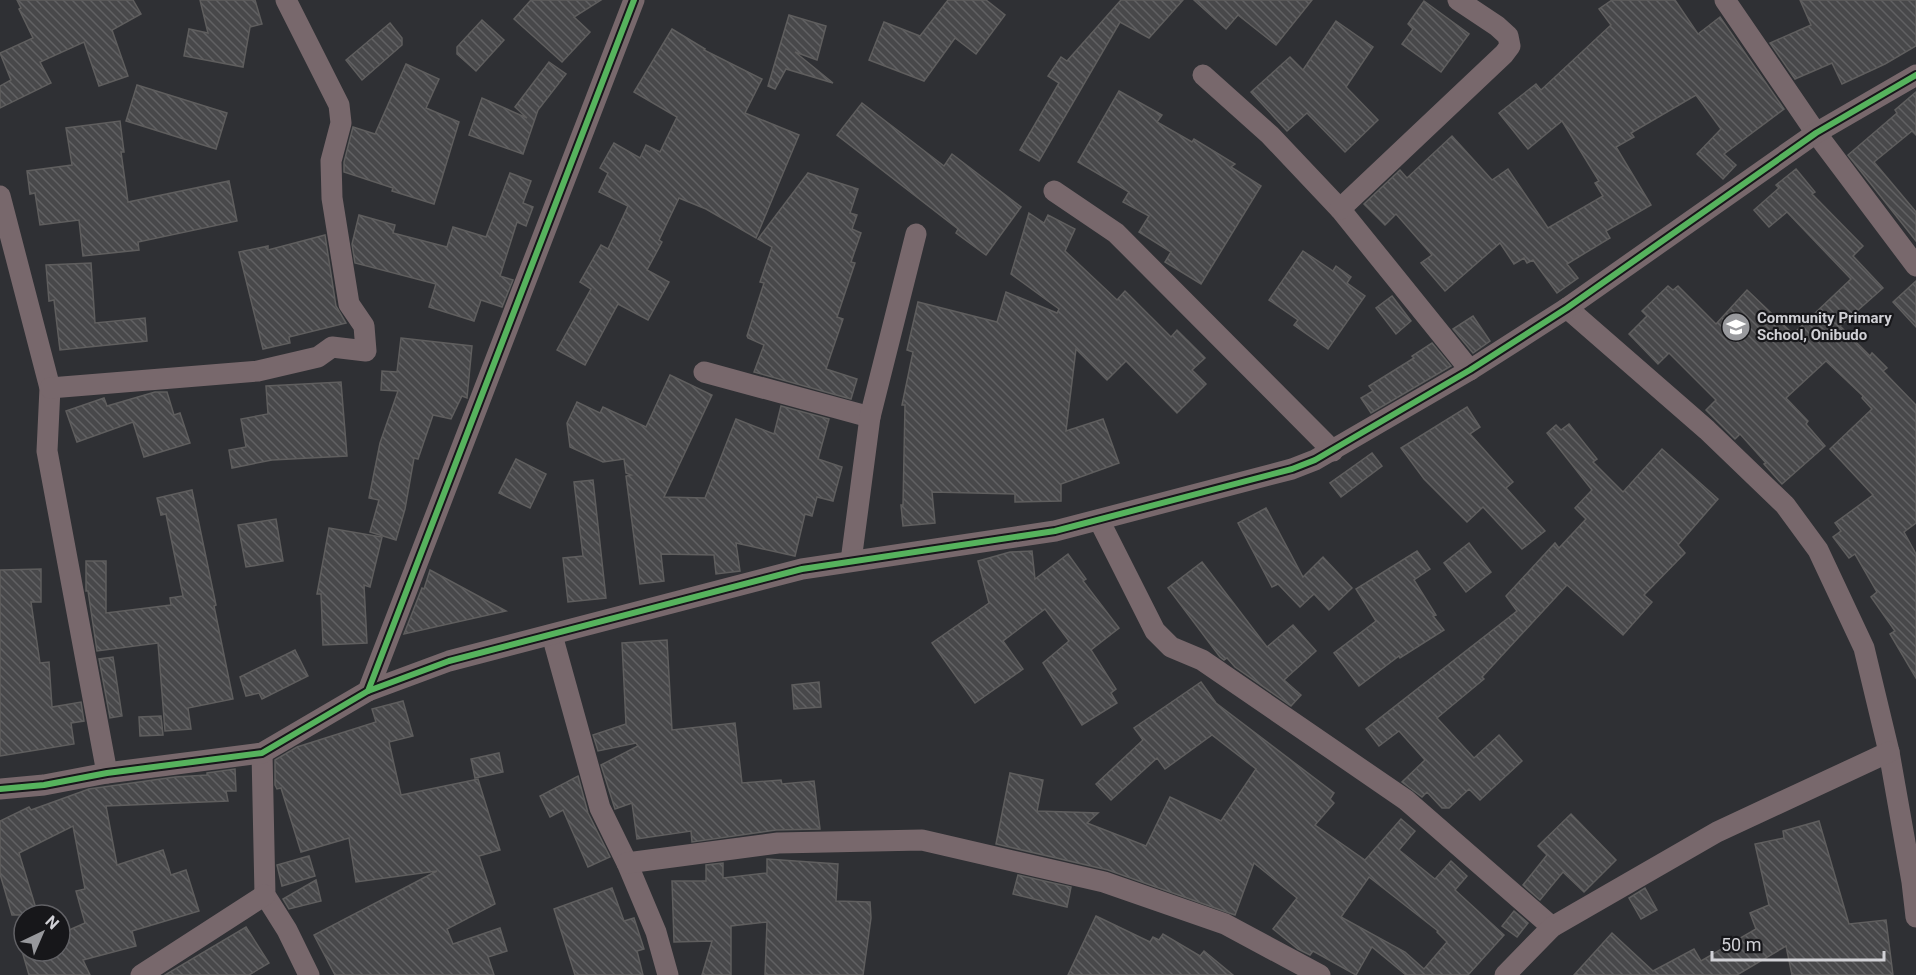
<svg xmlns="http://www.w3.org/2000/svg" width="1916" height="975" viewBox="0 0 1916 975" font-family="Roboto,sans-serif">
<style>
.building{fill:url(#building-back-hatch);stroke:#5f5e5e;stroke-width:1.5;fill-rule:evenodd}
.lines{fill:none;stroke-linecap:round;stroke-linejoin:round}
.street{stroke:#78686c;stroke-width:21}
.cycleway-casing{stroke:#17171a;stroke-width:10}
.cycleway{stroke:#56b35d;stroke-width:6}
.labels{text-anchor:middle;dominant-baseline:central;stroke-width:4.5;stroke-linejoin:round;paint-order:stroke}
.poi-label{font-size:15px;font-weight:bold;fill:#d1d1d6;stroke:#17171a;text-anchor:start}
</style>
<defs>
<pattern id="building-back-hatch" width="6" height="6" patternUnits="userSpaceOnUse" patternTransform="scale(1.5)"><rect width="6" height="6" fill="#48484a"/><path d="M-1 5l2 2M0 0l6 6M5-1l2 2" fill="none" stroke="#616163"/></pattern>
</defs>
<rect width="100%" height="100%" fill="#2f3034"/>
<g class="building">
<polygon points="17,0 133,0 141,14 112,30 128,76 99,86 84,42 40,62 51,83 0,108 0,86 11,80 0,53 33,38 19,9 21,8"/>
<polygon points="200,0 255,0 262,24 250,27 243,67 184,56 189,29 208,33"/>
<polygon points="531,0 601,0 574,17 590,32 562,62 514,19"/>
<polygon points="948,0 986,0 1005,15 976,54 955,38 924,81 869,60 884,22 920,36"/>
<polygon points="1121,0 1183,0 1149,38 1120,22 1039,161 1020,150 1059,83 1048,76 1061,57 1067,61"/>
<polygon points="1194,0 1312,0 1276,45 1238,15 1226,29"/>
<polygon points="1612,0 1675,0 1698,34 1720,17 1784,109 1724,154 1736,165 1723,179 1697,154 1721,129 1696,95 1631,133 1634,137 1616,147 1651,205 1606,231 1610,238 1567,264 1578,278 1557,293 1533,260 1527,263 1524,258 1514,264 1500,243 1445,291 1421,263 1432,255 1396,214 1385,225 1364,204 1400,170 1407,178 1452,136 1492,180 1508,169 1548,228 1603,196 1595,183 1599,181 1562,121 1528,149 1499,113 1536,84 1541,90 1611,25 1599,9"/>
<polygon points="1800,0 1916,0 1916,46 1885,64 1842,84 1832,63 1795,79 1770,43 1811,25"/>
<polygon points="1424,1 1469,34 1441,72 1402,44 1413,29 1408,24"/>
<polygon points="789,15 826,26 817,60 795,52 833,83 786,69 775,89 768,86"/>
<polygon points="482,20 504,40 476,71 457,54 457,47"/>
<polygon points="1336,21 1373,47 1346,87 1378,120 1345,152 1307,113 1287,131 1251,92 1290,57 1303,70"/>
<polygon points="390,23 402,38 402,45 362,80 346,60"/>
<polygon points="672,29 705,49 704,50 762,79 745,113 799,135 756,238 706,209 679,198 659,240 662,242 647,270 669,282 648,320 618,304 585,365 557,350 591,289 580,282 601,245 608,249 628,206 599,192 608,173 600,168 614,143 640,158 646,145 660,152 677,117 634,92"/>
<polygon points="549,62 566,74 538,110 523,154 469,135 482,98 527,118 515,107"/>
<polygon points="406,64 439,79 426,108 459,122 434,204 392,191 393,188 344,172 344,162 353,127 375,134"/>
<polygon points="137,85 227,113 216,149 126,121"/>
<polygon points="1119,91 1162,115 1157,122 1192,142 1194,139 1235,164 1231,167 1261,186 1201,284 1165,262 1171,252 1139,232 1149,216 1123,202 1129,192 1078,162"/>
<polygon points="1916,92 1916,135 1912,131 1874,162 1916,212 1916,241 1848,155 1897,113 1895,110"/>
<polygon points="862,103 944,166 952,154 1021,207 986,255 956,233 958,229 837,135"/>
<polygon points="120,121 124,152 121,152 128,202 229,181 237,221 138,242 139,250 83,256 79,220 40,225 35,193 30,194 27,171 72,165 66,128"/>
<polygon points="1796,169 1815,192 1812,194 1863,246 1853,256 1883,288 1840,326 1870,356 1872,353 1887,368 1883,371 1916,405 1916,523 1904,532 1916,554 1916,678 1890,634 1895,631 1871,597 1877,592 1855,554 1849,558 1833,537 1841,531 1835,523 1873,495 1830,449 1872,409 1862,398 1863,396 1826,361 1786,398 1808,421 1806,424 1825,446 1782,484 1764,464 1766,463 1740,434 1735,439 1706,410 1716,400 1669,353 1658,364 1629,334 1647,316 1642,311 1668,286 1673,290 1678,286 1716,324 1747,290 1793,334 1851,279 1787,212 1769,227 1754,210 1779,188 1776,185"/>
<polygon points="510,173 531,181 523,203 533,207 526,226 517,222 500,276 513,280 502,307 481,300 474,321 429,307 436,284 355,263 352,244 359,215 395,225 393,233 447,247 453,227 486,237"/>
<polygon points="808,173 858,189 850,213 857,215 852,229 861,233 851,262 855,263 837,317 843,319 826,369 857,379 851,399 754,372 764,345 748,338 747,336 764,283 760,282 772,247 758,239"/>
<polygon points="1029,213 1044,223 1048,215 1075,229 1065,251 1117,300 1125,291 1171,337 1177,330 1205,358 1192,370 1206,384 1177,413 1126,361 1107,380 1076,349 1066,431 1103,419 1119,463 1061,484 1061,501 1015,502 1015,494 932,492 935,523 903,526 901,505 903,505 905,405 902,405 913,352 907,350 918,302 997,322 1006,292 1057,313 1059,309 1011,274"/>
<polygon points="325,235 336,306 346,323 289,337 290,343 263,349 239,252 268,246 268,250"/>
<polygon points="1303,251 1333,271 1336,266 1351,277 1347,283 1365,296 1328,349 1294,325 1298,320 1269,300"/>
<polygon points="91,263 95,323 145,318 147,341 60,350 54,300 49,301 46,265"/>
<polygon points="1916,281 1916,327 1893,302"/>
<polygon points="1392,296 1411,321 1396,334 1376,308"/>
<polygon points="1473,316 1490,341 1473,353 1453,329"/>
<polygon points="401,338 472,346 467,398 462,396 451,419 433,415 418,459 414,458 405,509 396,540 370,532 379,500 369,498 380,443 398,391 381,390 382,371 397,372"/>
<polygon points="1432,343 1451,366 1371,413 1361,398 1373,391 1369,386 1414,358 1412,356"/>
<polygon points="670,375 712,395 664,497 705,498 736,419 774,434 781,406 829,419 818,459 842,467 833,501 817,497 812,516 805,514 795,556 736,543 740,571 716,574 714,555 661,554 664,581 640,584 626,476 631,475 626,473 624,459 603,462 570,447 567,423 577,402 600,413 603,407 646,427"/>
<polygon points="341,382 347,456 272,460 232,468 229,450 246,447 241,419 268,414 266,386"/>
<polygon points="155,392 167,392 174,415 180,413 190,443 144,457 133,422 77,442 66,411 104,398 107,406"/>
<polygon points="1467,407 1480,427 1470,434 1513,482 1506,488 1545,531 1522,549 1483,507 1467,522 1424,479 1401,448"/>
<polygon points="1569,424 1597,459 1593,462 1623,492 1662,449 1718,499 1678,545 1685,553 1644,595 1652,602 1623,635 1567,585 1482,677 1484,679 1437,718 1474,758 1499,735 1522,761 1480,800 1469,789 1449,808 1442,808 1427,792 1422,797 1402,782 1425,760 1399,731 1379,746 1366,729 1517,611 1506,596 1555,543 1559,548 1586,519 1575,508 1592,490 1547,433 1556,425 1561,430"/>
<polygon points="1372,453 1382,466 1341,497 1330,483"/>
<polygon points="516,459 546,474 530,508 499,493"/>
<polygon points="593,480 606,598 568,602 563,558 583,556 574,482"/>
<polygon points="192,490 216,605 214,606 233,699 188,708 191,729 165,731 158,643 97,651 88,591 86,591 86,561 106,561 106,613 171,605 170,598 183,596 166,514 161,515 157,498"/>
<polygon points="1266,508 1303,577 1323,557 1352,588 1329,610 1314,594 1300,607 1278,584 1272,587 1238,523"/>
<polygon points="276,519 283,561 246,567 238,525"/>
<polygon points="329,528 382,537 370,587 364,585 367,643 323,645 321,594 317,594"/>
<polygon points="1469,543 1491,572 1466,592 1444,563"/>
<polygon points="1032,551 1035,579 1068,554 1086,579 1083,581 1119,628 1091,650 1116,689 1111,693 1117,703 1082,725 1043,663 1069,641 1045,609 1003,641 1023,669 975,703 932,643 989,603 978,561 1010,552"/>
<polygon points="1417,551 1430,569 1414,580 1436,615 1433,616 1444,630 1400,658 1399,656 1359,686 1334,653 1376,621 1356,589"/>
<polygon points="1202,562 1267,647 1293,625 1316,651 1284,680 1301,695 1291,706 1235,667 1227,658 1224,660 1220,657 1168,588"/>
<polygon points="41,569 41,602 31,602 40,663 49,662 52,707 81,702 84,721 71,723 74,744 0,756 0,570"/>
<polygon points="430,570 506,611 404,634 422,588 424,589"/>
<polygon points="667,640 672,730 735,723 742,783 781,780 782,784 814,781 820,829 776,830 692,842 691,831 637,839 632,803 615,809 601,765 638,746 636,743 598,751 593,735 626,724 622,643"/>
<polygon points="295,650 308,676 262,699 259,693 246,696 240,677"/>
<polygon points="113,657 122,716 110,718 99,659"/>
<polygon points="819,682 821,707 794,709 792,685"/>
<path d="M 1201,682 L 1216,703 L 1334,793 L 1330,799 L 1334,803 L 1315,825 L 1365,860 L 1401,819 L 1415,831 L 1399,850 L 1435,879 L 1451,861 L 1467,876 L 1455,890 L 1504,935 L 1468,975 L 1406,975 L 1372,947 L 1356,975 L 1313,951 L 1310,955 L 1298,949 L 1273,929 L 1297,898 L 1254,863 L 1235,915 L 1108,870 L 996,844 L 1010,773 L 1043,780 L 1037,811 L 1098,813 L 1087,823 L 1146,846 L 1170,797 L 1221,821 L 1256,769 L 1212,735 L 1165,769 L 1157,758 L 1111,800 L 1096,784 L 1143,740 L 1134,728 ZM 1369,877 L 1438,931 L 1437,932 L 1447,942 L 1424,969 L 1405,952 L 1341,917 Z"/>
<polygon points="403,701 413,736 389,742 401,795 478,779 500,850 479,856 495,904 447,929 453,944 500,928 507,951 488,957 494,975 335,975 314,935 437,871 356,882 349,838 301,852 281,788 277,789 275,785 275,760 297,747 376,722 372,709"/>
<polygon points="161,716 163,735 140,736 139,717"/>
<polygon points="499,753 503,772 475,778 471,759"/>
<polygon points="235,769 236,791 226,791 228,801 106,806 117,865 163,850 171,875 186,870 199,911 132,931 136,946 83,960 90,975 29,975 22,951 60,951 60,934 85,923 76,891 85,889 73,826 19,853 38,915 12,915 0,874 0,821 29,807 31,810 89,789 175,777 207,775 207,773"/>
<polygon points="578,776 588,813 610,857 588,867 563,810 550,817 540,796"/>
<polygon points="1571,814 1616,860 1584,892 1563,872 1540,900 1523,885 1547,855 1538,846"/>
<polygon points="1819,821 1849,924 1886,920 1893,975 1792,975 1786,946 1737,975 1574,975 1612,933 1653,971 1694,949 1701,961 1756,929 1750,913 1769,905 1755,844 1784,838 1783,831"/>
<polygon points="309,856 315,876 282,886 277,865"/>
<polygon points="767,859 838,864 836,901 870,902 871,918 863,975 765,975 767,922 731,926 731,975 702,975 712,941 674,942 672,881 706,881 706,865 723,863 723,878 767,873"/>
<polygon points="1018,875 1071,887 1067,907 1013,894"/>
<polygon points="316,880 321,901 289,909 283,899"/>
<polygon points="612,888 624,921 634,918 644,949 637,951 643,975 575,975 554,909"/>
<polygon points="1645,888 1657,910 1641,919 1629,898"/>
<polygon points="1514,911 1528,923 1517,937 1502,926"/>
<polygon points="1096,916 1150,942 1153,937 1159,940 1163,934 1200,956 1204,951 1233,975 1068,975"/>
<polygon points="246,927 269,963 249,975 165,975"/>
</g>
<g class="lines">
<g class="street">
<polyline points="1725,0 1816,133 1916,266"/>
<polyline points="1203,75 1270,135 1340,209 1470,370"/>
<polyline points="1054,191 1116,233 1333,451"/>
<polyline points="0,196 50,388 47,451 107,773"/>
<polyline points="1340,209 1504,54 1510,46 1508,36 1497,26 1458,0"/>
<polyline points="1567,308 1707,430 1785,505 1818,550 1864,648 1889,752 1912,882 1916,917"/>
<polyline points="704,372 870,417"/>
<polyline points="50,388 258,371 318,357 332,347 366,351 364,326 349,304 332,198 331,161 341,123 339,105 286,0"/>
<polyline points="1099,520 1155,631 1171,647 1202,660 1406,800 1552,927"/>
<polyline points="851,561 870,417 916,234"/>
<polyline points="552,635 600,808 627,863 656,932 668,975"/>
<polyline points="368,691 449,661 802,569 1055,531 1292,469 1315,460 1470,370 1567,308 1816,133 1916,75"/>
<polyline points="262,753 265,895 287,930 309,975"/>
<polyline points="0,789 44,785 107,773 262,753 368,691 634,0"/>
<polyline points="627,863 778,843 922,840 1104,882 1225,924 1320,975"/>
<polyline points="141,975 265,895"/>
<polyline points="1505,975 1552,927 1717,832 1889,752"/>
</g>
<g class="cycleway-casing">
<g id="cycleway">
<polyline points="368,691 449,661 802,569 1055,531 1292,469 1315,460 1470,370 1567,308 1816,133 1916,75"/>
<polyline points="0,789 44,785 107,773 262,753 368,691 634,0"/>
</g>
</g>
<use href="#cycleway" class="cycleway"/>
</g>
<defs>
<g id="school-disc" transform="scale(1.5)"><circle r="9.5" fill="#98999d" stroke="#17171a"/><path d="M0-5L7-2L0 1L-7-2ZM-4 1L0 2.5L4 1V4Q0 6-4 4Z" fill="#fff"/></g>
</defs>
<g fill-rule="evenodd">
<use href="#school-disc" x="1736" y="327"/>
</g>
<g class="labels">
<g class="poi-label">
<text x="1757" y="318">Community Primary<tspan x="1757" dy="17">School, Onibudo</tspan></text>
</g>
</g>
<g transform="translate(42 933) rotate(44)"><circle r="28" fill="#17171a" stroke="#616165" stroke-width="1.5"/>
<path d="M0-4.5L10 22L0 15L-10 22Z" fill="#98999d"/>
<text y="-9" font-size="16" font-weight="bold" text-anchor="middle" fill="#d1d1d6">N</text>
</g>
<path d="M1712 951v9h172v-9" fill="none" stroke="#d1d1d6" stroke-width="3"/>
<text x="1721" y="951" font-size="18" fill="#d1d1d6" stroke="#17171a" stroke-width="4.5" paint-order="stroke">50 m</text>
</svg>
